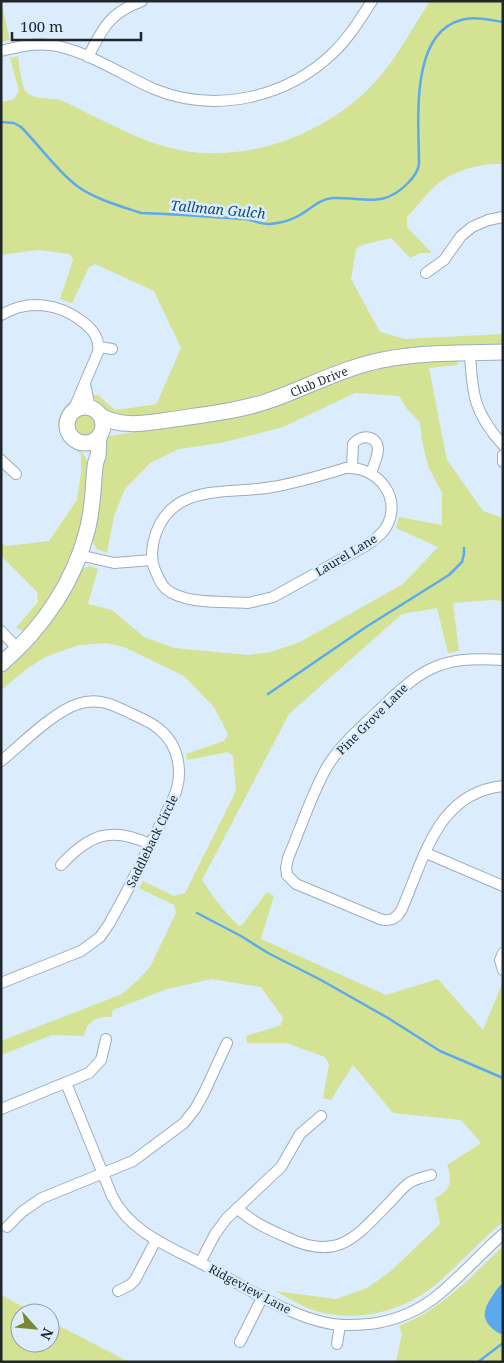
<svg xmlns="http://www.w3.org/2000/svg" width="504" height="1363" viewBox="0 0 504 1363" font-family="'Noto Serif',serif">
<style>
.green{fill:#d4e293}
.water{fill:#5baaed}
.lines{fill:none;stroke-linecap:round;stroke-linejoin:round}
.stream{stroke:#5baaed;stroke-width:2.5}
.street-casing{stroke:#9bacbc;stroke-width:12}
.secondary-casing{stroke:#9bacbc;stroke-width:17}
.street{stroke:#fff;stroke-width:10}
.secondary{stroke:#fff;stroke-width:15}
.labels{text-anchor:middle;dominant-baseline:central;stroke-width:5;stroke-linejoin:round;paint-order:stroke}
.street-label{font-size:12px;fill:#1f262c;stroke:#dbedfd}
.water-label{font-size:14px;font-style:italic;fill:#0f4a75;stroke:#dbedfd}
</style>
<rect width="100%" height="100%" fill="#dbedfd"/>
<g class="green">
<polygon points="1,1 10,40 1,42"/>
<path d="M 430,1 L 503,1 L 503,164 C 481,163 454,170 436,185 C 426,194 417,207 407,217 L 407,227 L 432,253 L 420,253 L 410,258 L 391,238 L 362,245 L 356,249 L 351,279 L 380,332 L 405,339 L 503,334 L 503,344 C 458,345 413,345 370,355 C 330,364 294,385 255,396 C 211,409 164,412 119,419 C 111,415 96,403 92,395 L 98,395 L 115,410 L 152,405 L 157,403 L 181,348 L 154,291 L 95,264 L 89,267 L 72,303 L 60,299 L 73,260 L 70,254 L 38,250 L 1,255 L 1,102 L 14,99 L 19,91 L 10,58 L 18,56 C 19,64 21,83 25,90 C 33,101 49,97 60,100 C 71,104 81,110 91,115 C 119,128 148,144 179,150 C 253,164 335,131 382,74 C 401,51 414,25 430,1 Z"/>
<path d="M 439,361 L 458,361 L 458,365 L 429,368 L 447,460 L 483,511 L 503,518 L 503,601 L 493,600 L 453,603 L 459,651 L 448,653 L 437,608 L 402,614 L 289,714 L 202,880 C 213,897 224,912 239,926 L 242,925 L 267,892 L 274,896 L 261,939 L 386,995 L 438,979 L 483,1030 L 503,982 L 503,1222 C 481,1240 462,1261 441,1280 C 405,1313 351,1326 305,1307 C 295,1302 285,1296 275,1291 L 336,1299 L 367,1288 L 391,1271 L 440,1224 L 435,1198 C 450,1192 453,1180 447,1165 L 481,1143 L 461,1120 L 393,1113 L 353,1065 L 331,1100 L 323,1098 L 329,1064 L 325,1057 L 287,1043 L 247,1043 L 246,1036 L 281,1025 L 283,1018 L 261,987 L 211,979 L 167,989 L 113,1010 L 111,1017 C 98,1015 86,1022 84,1036 L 52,1035 L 1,1055 L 1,1041 L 122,994 L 137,981 L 150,967 L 176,913 L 174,905 L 139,888 L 143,881 L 174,896 L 185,893 L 236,791 L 233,756 L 228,752 L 187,760 L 186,754 L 224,741 L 228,734 L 214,707 L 184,676 L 124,647 L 106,643 L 79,645 L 45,657 L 28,668 L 1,690 L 1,675 C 37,643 63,613 82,569 L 89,566 L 98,569 L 88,604 L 112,610 L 144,637 L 174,648 L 248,655 L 271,652 L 300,642 L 403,584 L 438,547 L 396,528 L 399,517 L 442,525 L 442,493 L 428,466 L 422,441 L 420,422 L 407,409 L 399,396 L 355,393 L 283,427 L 221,443 L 179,449 L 150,463 L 125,489 L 114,516 L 107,553 L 97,549 L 92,541 L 101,498 L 102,446 L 109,436 L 243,415 L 278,405 L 360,374 L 390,366 Z"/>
<path d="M 74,397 C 71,410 53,413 62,434 C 68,446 85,449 87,462 C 89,471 86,483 86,493 C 80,545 58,591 24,631 L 16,628 L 38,602 L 37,592 L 1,556 L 1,543 L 6,546 L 49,541 L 77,500 L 81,473 L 81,454 C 65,443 50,429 63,409 C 66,404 71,401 74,397 Z"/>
<circle cx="85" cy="426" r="12"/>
<path d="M 503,1246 L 503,1362 L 396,1362 L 402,1334 L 399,1326 C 441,1310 471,1277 503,1246 Z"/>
<polygon points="1,1295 35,1313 20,1313 20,1343 50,1343 50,1321 129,1362 1,1362"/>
</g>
<path class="water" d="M 503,1283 L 503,1333 L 500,1334 C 481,1322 481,1312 493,1295 C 496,1290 499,1286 503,1283 Z"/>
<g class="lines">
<g class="stream">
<path d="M 1,122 L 14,123 L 21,127 C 40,146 56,170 77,186 C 95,199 120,206 141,213 C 176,214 210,217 245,219 C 253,220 262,225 270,224 C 280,223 292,220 300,215 C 311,209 319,199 333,198 C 364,197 383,209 408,183 C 414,177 418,172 419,164 C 419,123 409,34 461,20 C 474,16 490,20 503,22"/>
<polyline points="268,694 366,627 449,575 462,562 464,554 464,548"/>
<polyline points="197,913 241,936 268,953 321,980 388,1018 440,1051 503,1078"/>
<polyline points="478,1362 503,1343"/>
</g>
<g class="street-casing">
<g id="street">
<path d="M 1,51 C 17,47 33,43 50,45 C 82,48 124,76 154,89 C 215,114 286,98 333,53 C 349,38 360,19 372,1"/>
<path d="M 88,57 C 103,28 109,13 142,1"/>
<polyline points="426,273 444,260 461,236 472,227 488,220 503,217"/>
<path d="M 1,315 C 28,299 59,303 83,322 C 93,330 100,338 98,352 L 72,413"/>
<polyline points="99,347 112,349"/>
<path d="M 470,353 C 472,394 474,413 503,445"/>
<polyline points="85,384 89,403 93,409"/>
<polyline points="503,455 503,462"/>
<polyline points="1,460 16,474"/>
<path d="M 346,468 C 379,466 404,500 385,529 C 380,536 374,540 367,545 L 273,597 L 248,603 C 225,601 185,605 166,589 C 161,585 158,577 155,570 C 150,559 152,544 156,533 C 174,482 230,495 272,487 C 297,483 322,475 346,468 Z"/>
<path d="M 352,468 L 353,444 C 361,434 377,435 378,449 C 378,457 373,466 371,474"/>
<polyline points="79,555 114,563 152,560"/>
<polyline points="1,631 18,649"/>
<path d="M 1,761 C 22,744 53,712 78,704 C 98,697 114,705 132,714 C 141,718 151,722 159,729 C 180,746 184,775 173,799 L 125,895 L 109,924 L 100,937 L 81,951 L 1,983"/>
<polyline points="426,853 503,886"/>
<path d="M 61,865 C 90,834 111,826 150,844"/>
<path d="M 287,875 L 286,868 L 288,858 C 301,828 311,795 327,767 C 339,747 356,732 373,716 C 419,671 436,655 503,660"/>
<path d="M 287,875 L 296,884 L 380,919 C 390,922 396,919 401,911 C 424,860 436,793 503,786"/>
<polyline points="503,953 500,960 503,970"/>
<path d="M 66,1083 L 112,1196 C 131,1234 173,1248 208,1267 C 246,1287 289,1317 332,1324 C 345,1326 357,1325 370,1324 C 393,1321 414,1313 433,1299 C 458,1280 479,1255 503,1234"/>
<polyline points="1,1109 89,1073 101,1060 106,1039"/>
<path d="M 237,1208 C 252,1222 268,1229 286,1237 C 338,1262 355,1238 390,1202 C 396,1196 402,1188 409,1183 C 415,1179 423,1177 431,1175"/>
<polyline points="7,1227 23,1211 42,1198 133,1161 184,1123 195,1109 204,1093 227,1043"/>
<polyline points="200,1263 215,1234 227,1218 281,1167 300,1134 321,1116"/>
<polyline points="118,1291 130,1285 135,1280 156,1240"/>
<polyline points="240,1342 263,1296"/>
<polyline points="337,1344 340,1325"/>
</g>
</g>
<g class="secondary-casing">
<g id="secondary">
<circle cx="85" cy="425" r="18"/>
<path id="s1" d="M 101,416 C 121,428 146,423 168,420 C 201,415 235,412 268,401 C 306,388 342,368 382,360 C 421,352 463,353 503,352"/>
<path d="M 1,664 C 43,628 75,581 88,527 C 93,507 93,487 95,467 C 95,463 97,459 98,456 C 99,449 98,443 99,437"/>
</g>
</g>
<use href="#street" class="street"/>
<use href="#secondary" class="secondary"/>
</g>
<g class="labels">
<g class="street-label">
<text stroke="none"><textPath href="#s1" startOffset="225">Club Drive</textPath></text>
<text transform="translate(346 555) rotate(-31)">Laurel Lane</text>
<text transform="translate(372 719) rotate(-45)">Pine Grove Lane</text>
<text transform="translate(152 841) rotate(-64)">Saddleback Circle</text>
<text transform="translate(250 1289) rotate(28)">Ridgeview Lane</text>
</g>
<g class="water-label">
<text transform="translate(218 209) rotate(5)">Tallman Gulch</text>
</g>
</g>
<rect width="504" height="1363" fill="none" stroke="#1f262c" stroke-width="5"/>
<g transform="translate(35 1328) rotate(117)"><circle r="24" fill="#dbedfd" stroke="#909da9"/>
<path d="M0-4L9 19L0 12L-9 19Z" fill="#7a8633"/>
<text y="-8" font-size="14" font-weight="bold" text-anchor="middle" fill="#1f262c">N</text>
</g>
<path d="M12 32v8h129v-8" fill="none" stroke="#1f262c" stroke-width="2.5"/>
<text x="20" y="32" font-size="15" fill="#1f262c" stroke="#dbedfd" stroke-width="4" paint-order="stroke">100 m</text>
</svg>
